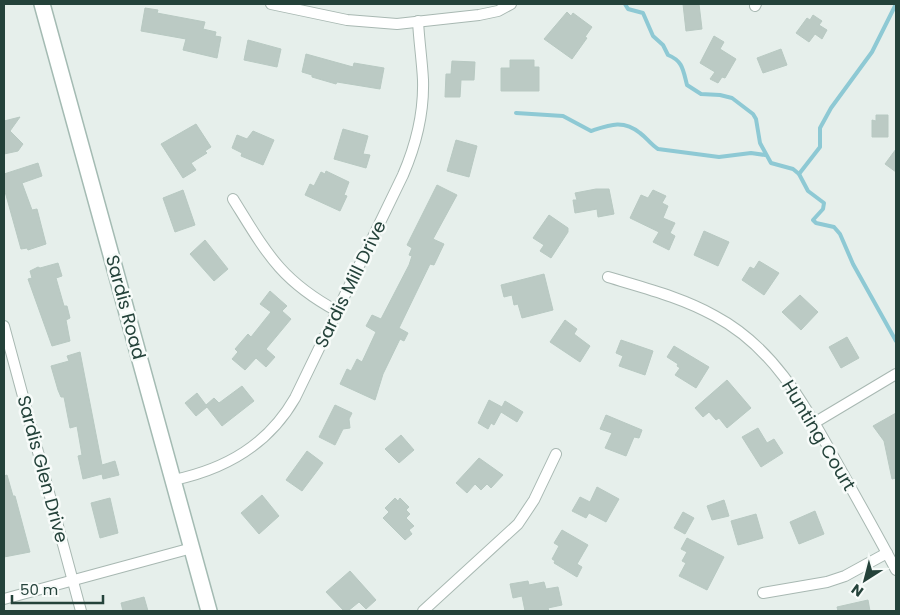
<svg xmlns="http://www.w3.org/2000/svg" width="900" height="615" viewBox="0 0 900 615" font-family="Poppins,sans-serif">
<style>
.lines{fill:none;stroke-linecap:round;stroke-linejoin:round}
.stream{stroke:#8ec9d4;stroke-width:4}
.building{fill:#bbcac4;stroke:#b8c9c2}
.minor-casing{stroke:#a8b8b2;stroke-width:12}
.secondary-casing{stroke:#a4bbb3;stroke-width:18}
.minor{stroke:#fff;stroke-width:10}
.secondary{stroke:#fff;stroke-width:15}
.labels{text-anchor:middle;dominant-baseline:central;stroke-width:5;stroke-linejoin:round;paint-order:stroke}
.street-label{font-size:18px;fill:#24423a;stroke:#f7fbf9}
</style>
<rect width="100%" height="100%" fill="#e6efeb"/>
<g class="lines">
<g class="stream">
<path d="M 625,4 L 628,9 L 643,13 L 653,36 L 663,45 L 668,55 C 683,61 683,70 687,85 L 701,94 L 720,95 L 732,98 L 753,114 L 756,119 L 760,143 L 771,163 L 793,169 L 799,174 L 808,191 L 824,203 L 823,209 L 813,220 L 816,223 L 834,227 L 840,234 L 853,264 L 896,341"/>
<path d="M 516,113 L 563,116 L 591,131 C 609,125 623,119 640,133 C 647,138 650,144 658,149 L 719,157 L 751,153 L 765,155"/>
<polyline points="799,174 820,147 820,128 831,108 872,52 896,4"/>
</g>
</g>
<g class="building">
<polygon points="683,4 699,4 702,29 686,31"/>
<polygon points="145,8 158,10 157,13 205,22 203,29 216,32 215,36 221,37 217,58 183,50 186,39 141,31"/>
<polygon points="567,12 571,16 573,13 592,27 585,37 587,38 572,59 544,39"/>
<polygon points="813,15 822,21 819,25 827,30 822,39 815,34 809,42 796,33 807,18 810,20"/>
<polygon points="714,36 724,42 720,49 736,59 725,78 722,77 718,83 710,79 715,72 700,63"/>
<polygon points="248,40 281,49 277,67 244,60"/>
<polygon points="781,49 787,65 763,73 757,58"/>
<polygon points="306,54 353,67 354,63 384,68 380,89 337,82 336,84 312,77 312,75 302,72"/>
<polygon points="510,60 534,60 534,67 539,67 539,91 501,91 501,68 510,68"/>
<polygon points="452,61 475,62 474,80 461,80 460,97 445,97 446,74 451,74"/>
<polygon points="876,115 888,115 888,137 872,137 872,120 876,121"/>
<polygon points="20,117 10,131 23,144 18,151 4,154 4,121"/>
<polygon points="196,124 211,147 205,151 207,153 191,163 196,170 183,178 161,144"/>
<polygon points="343,129 368,136 363,154 370,155 366,168 334,159"/>
<polygon points="253,131 274,140 263,165 241,156 242,153 232,148 237,135 247,139"/>
<polygon points="456,140 477,146 469,177 447,171"/>
<polygon points="896,149 896,172 885,164"/>
<polygon points="38,163 42,176 22,183 32,210 37,209 46,244 28,250 27,248 21,249 4,188 4,174"/>
<polygon points="326,171 349,182 344,195 347,196 340,211 305,195 310,184 314,186 321,172 325,174"/>
<polygon points="437,185 457,195 433,239 444,244 434,265 430,264 399,328 408,333 404,341 400,339 383,374 375,400 340,384 347,369 351,371 357,359 362,362 376,332 366,326 372,315 381,319 409,265 412,256 409,255 412,248 407,245"/>
<polygon points="596,189 609,189 614,214 598,217 597,209 575,213 573,200 577,200 575,193"/>
<polygon points="183,190 195,225 175,232 163,198"/>
<polygon points="653,190 666,196 662,203 668,206 663,218 675,223 670,233 675,236 669,250 653,242 659,232 630,218 641,195 648,198"/>
<polygon points="549,215 568,228 568,232 551,258 540,251 544,245 533,238"/>
<polygon points="704,231 729,242 718,266 694,255"/>
<polygon points="205,240 228,269 214,281 190,254"/>
<polygon points="759,261 779,273 764,295 742,280 750,267 754,269"/>
<polygon points="58,263 62,276 56,278 64,306 67,306 70,318 66,320 70,341 52,346 28,279 32,278 30,271 38,267 40,268"/>
<polygon points="544,274 553,310 522,318 518,304 514,305 512,295 504,297 501,285"/>
<polygon points="270,291 287,306 282,311 291,319 266,349 275,357 266,367 256,358 245,370 232,359 238,352 235,349 248,334 251,337 271,312 260,304"/>
<polygon points="800,295 818,312 801,330 782,312"/>
<polygon points="565,320 577,329 574,334 590,346 580,362 550,342"/>
<polygon points="847,337 859,358 841,368 829,347"/>
<polygon points="621,340 653,351 645,375 619,366 623,356 616,353"/>
<polygon points="674,346 709,367 696,388 675,375 680,368 677,366 678,364 667,357"/>
<polygon points="80,352 102,465 115,461 119,475 103,479 102,474 83,479 78,456 82,455 77,426 70,428 64,397 61,397 58,390 51,366 69,361 67,356"/>
<polygon points="727,380 751,408 727,428 719,418 716,420 709,412 703,417 695,408"/>
<polygon points="242,386 254,401 222,426 207,407 196,416 185,403 197,393 206,405 214,398 219,403"/>
<polygon points="489,400 502,407 505,401 523,412 517,422 501,412 494,425 491,423 488,429 478,423"/>
<polygon points="335,405 352,413 349,419 350,428 343,429 335,445 319,437"/>
<polygon points="896,413 896,478 892,479 884,441 873,426"/>
<polygon points="606,415 642,430 639,438 634,437 626,456 605,448 612,433 600,429"/>
<polygon points="758,428 767,443 774,439 783,453 761,467 742,437"/>
<polygon points="401,435 414,450 399,463 385,449"/>
<polygon points="307,451 323,463 302,491 286,480"/>
<polygon points="479,458 503,475 491,488 487,484 481,490 475,484 467,493 456,483"/>
<polygon points="7,475 13,496 15,496 30,552 4,557 4,476"/>
<polygon points="597,487 619,499 606,522 589,513 586,518 572,511 580,497 590,502"/>
<polygon points="262,495 279,516 259,534 241,513"/>
<polygon points="110,498 118,533 100,538 91,503"/>
<polygon points="395,498 398,501 400,498 409,507 406,510 410,514 406,518 414,526 409,530 412,534 405,540 383,518 389,512 385,508"/>
<polygon points="724,500 729,516 712,520 707,506"/>
<polygon points="815,511 824,534 799,544 790,522"/>
<polygon points="683,512 694,518 685,534 674,528"/>
<polygon points="756,514 763,538 738,545 731,521"/>
<polygon points="562,530 588,545 577,564 582,567 577,577 554,563 555,561 552,559 559,546 554,543"/>
<polygon points="687,538 724,557 707,590 679,576 686,563 682,561 687,552 681,549"/>
<polygon points="350,571 376,600 366,609 359,602 348,611 344,611 326,592"/>
<polygon points="528,581 529,585 544,582 546,589 558,587 562,605 548,608 549,611 525,611 522,596 513,598 510,584"/>
<polygon points="144,597 148,611 123,611 121,603"/>
<polygon points="868,600 870,611 838,611 837,607"/>
</g>
<g class="lines">
<g class="minor-casing">
<g id="minor">
<polyline points="271,4 347,20 397,24 479,15 498,11 511,4"/>
<polyline points="755,6 756,4"/>
<path d="M 233,199 C 266,252 280,280 337,311"/>
<path d="M 608,277 C 644,288 681,297 715,316 C 775,348 805,406 837,463 C 857,499 877,534 896,570"/>
<polyline points="4,326 81,611"/>
<polyline points="814,423 896,374"/>
<path d="M 174,480 C 226,469 268,445 295,398 L 403,175 C 416,145 424,113 423,80 C 422,60 419,41 418,21"/>
<polyline points="763,593 827,582 845,576 887,553"/>
<polyline points="4,599 192,548"/>
<polyline points="423,611 518,524 534,500 556,454"/>
</g>
</g>
<g class="secondary-casing">
<polyline id="secondary" points="42,4 209,611"/>
</g>
<use href="#minor" class="minor"/>
<use href="#secondary" class="secondary"/>
</g>
<g class="labels">
<g class="street-label">
<text transform="translate(350 284) rotate(-64)">Sardis Mill Drive</text>
<text transform="translate(126 307) rotate(75)">Sardis Road</text>
<text transform="translate(819 435) rotate(59)">Hunting Court</text>
<text transform="translate(43 469) rotate(75)">Sardis Glen Drive</text>
</g>
</g>
<rect width="900" height="615" fill="none" stroke="#24423a" stroke-width="10"/>
<g transform="translate(865 580) rotate(216)" stroke="#f7fbf9" stroke-width="4" paint-order="stroke">
<path d="M0-4L9 19L0 12L-9 19Z" fill="#24423a"/>
<text y="-8" font-size="14" font-weight="bold" text-anchor="middle" fill="#24423a">N</text>
</g>
<path d="M12 595v8h91v-8" fill="none" stroke="#24423a" stroke-width="2.5"/>
<text x="20" y="595" font-size="15" fill="#24423a" stroke="#f7fbf9" stroke-width="4" paint-order="stroke">50 m</text>
</svg>
